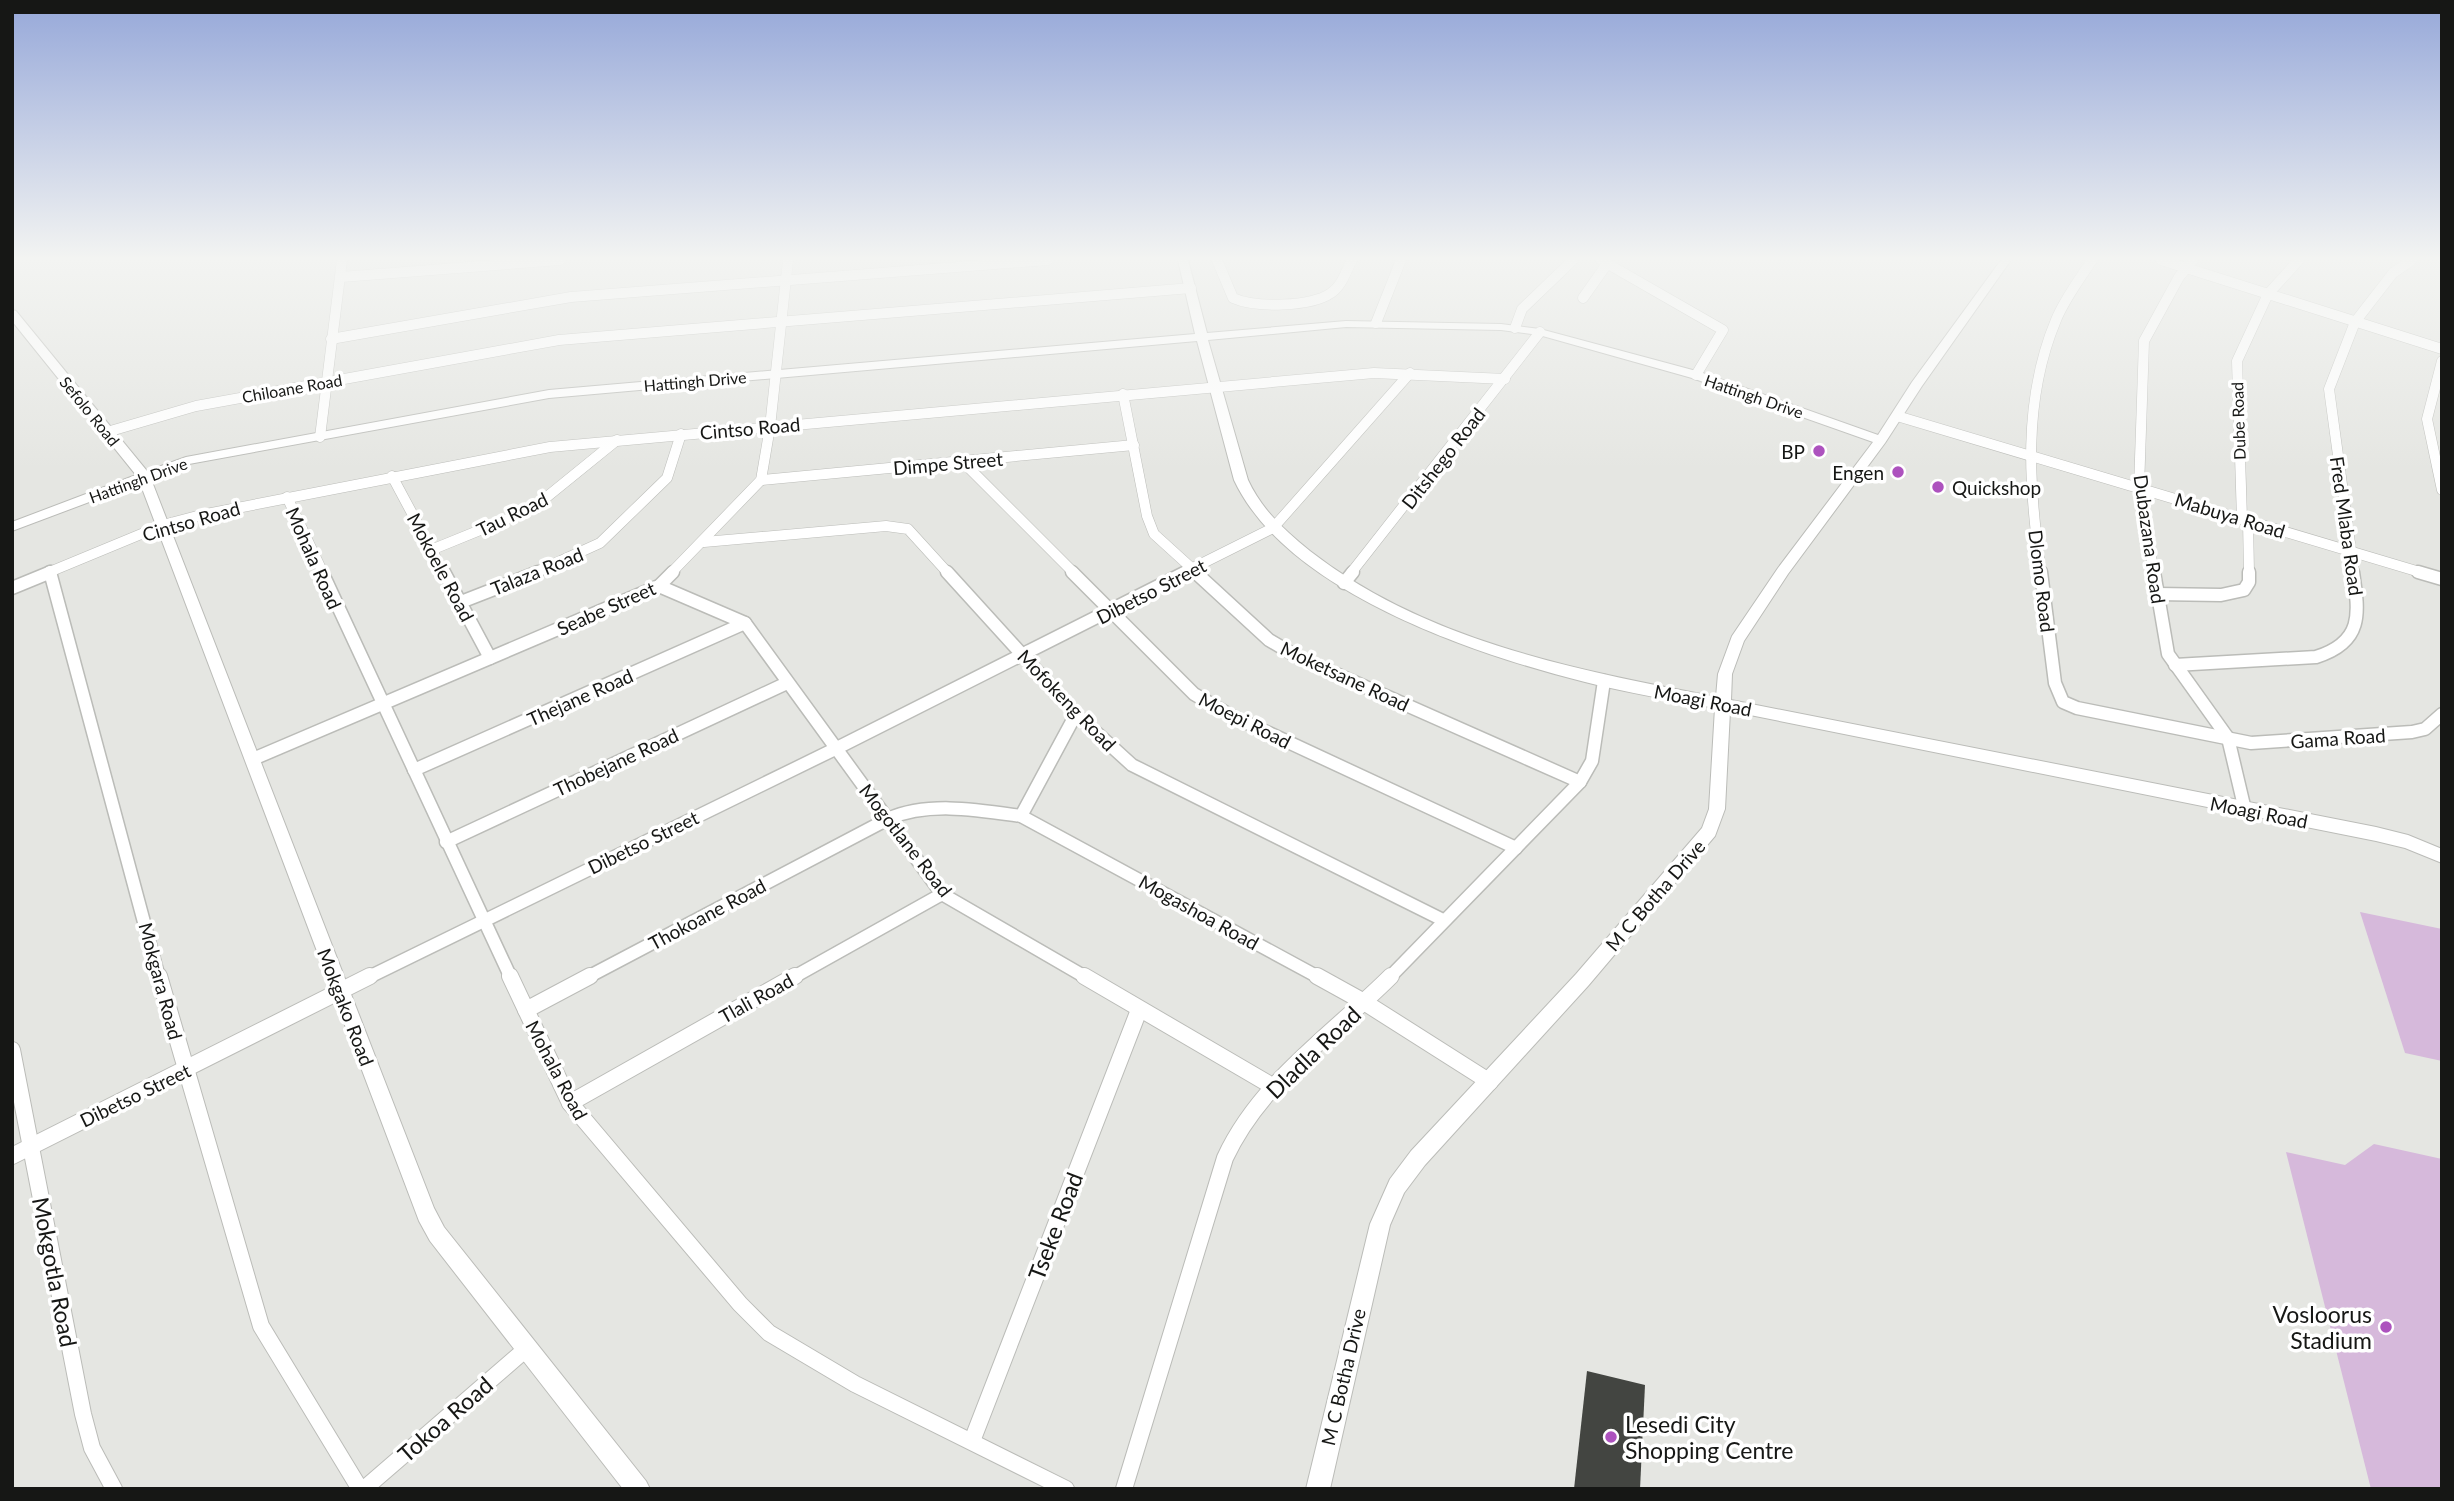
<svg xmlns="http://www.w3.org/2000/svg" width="2454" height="1501" viewBox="0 0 2454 1501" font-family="Lato,sans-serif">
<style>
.green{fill:#d6b9db}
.building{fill:#434541}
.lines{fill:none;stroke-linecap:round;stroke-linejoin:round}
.minor-far2-casing{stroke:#bbbcb8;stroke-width:11}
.minor-far1-casing{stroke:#bbbcb8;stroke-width:15}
.minor-casing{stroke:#bbbcb8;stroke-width:18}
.tertiary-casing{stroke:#bbbcb8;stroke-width:2}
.minor-far2{stroke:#fff;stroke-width:10}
.minor-far1{stroke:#fff;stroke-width:12}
.minor{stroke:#fff;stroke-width:16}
.tertiary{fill:#fff;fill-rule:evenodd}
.poi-dot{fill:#ad52be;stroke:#fff;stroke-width:2.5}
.labels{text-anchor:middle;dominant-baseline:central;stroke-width:7;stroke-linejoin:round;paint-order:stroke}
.far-street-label{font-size:16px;fill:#161715;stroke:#fff}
.street-label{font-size:19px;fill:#161715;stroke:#fff}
.poi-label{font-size:19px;fill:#161715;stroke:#fff;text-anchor:end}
.near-street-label{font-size:23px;fill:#161715;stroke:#fff}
.near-poi-label{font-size:23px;fill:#161715;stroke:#fff;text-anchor:end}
</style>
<rect width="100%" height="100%" fill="#e5e6e2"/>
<g class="green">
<polygon points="2360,912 2442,929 2442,1061 2405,1053"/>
<polygon points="2374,1144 2442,1159 2442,1489 2371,1489 2286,1152 2345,1165"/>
</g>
<polygon class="building" points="1587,1371 1645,1385 1640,1489 1574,1489"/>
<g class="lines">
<g class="minor-far2-casing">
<g id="minor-far2">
<path d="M 1217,260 L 1233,298 C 1255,308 1311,307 1331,293 C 1342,286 1346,271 1352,260"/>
<polyline points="1601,260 1723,330 1696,375"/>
<polyline points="2161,260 2442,349"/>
<polyline points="341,277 560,260"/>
<polyline points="1583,298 1607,264"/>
<polyline points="1376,323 1401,260"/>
<polyline points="1515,328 1522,309 1573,260"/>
<polyline points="331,339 571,297 1048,260"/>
<polyline points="2442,361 2427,419 2442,490"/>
<polyline points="1123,394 1147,516 1154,534 1197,573"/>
<polyline points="1897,416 2423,573"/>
<polyline points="107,432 196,406 559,340 1191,288"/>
<polyline points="320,437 342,260"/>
<polyline points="963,462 1074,573"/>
<polyline points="392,476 444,573"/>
<polyline points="761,480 1134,445"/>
<polyline points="287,497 323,573"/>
<polyline points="2242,519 2237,361 2268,294 2299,260"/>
<polyline points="2248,520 2249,573"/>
<polyline points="704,542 886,526 908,529 948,573"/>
<polyline points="431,550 532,509 617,440"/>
<polyline points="47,573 163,525 201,515 550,447 1374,373 1505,379"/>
<polyline points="534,573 600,543 667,478 681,434"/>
<polyline points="671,573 761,480 770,427 788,260"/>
<polyline points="1183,573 1273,528 1410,373"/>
<polyline points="1351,573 1540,332"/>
<path d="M 2041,573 C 2029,488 2022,401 2056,320 C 2065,298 2080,279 2092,260"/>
<polyline points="2154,573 2139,488 2144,341 2179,277 2193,260"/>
<polyline points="2354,573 2329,389 2355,322 2393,273 2412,260"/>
</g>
</g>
<g class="minor-far1-casing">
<g id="minor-far1">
<polyline points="50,572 159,978"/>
<polyline points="322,572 511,978"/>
<polyline points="444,572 490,658"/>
<polyline points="947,572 1076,714 1132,765 1443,920"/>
<polyline points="1072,572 1194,694 1230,715 1516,848"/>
<polyline points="1195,572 1269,640 1298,657 1580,782"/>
<polyline points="2041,572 2055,683 2063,702 2077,708 2251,743 2412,732 2425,729 2442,714"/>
<polyline points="2154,572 2168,654 2228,738 2245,810"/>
<polyline points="2418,572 2442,579"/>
<polyline points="1344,583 1353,572"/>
<polyline points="659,586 745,623 942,894 1087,978"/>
<polyline points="12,588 51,572"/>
<polyline points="2157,594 2221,595 2244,590 2249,582 2249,572"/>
<polyline points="461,602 538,572"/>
<path d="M 2175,665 L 2316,657 C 2364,642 2359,613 2353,572"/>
<polyline points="253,759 659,586 673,572"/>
<polyline points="414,770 745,623"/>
<polyline points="1021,816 1076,714"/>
<polyline points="446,842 787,683"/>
<polyline points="367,978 835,749 1186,572"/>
<path d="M 586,978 L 888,819 C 928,801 979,810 1021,816 L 1320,978"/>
<polyline points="792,978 942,894"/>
<polyline points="1389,978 1580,782 1592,761 1604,681"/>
</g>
</g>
<g class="minor-casing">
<g id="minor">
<polyline points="159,976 261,1326 360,1489"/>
<polyline points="510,976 570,1103 740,1304 769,1333 855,1384 1066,1489"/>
<polyline points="1084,976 1274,1087"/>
<polyline points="1317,976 1364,1002 1490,1082"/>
<polyline points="526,1010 590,976"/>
<polyline points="12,1050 83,1414 92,1448 114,1489"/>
<polyline points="570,1103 795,976"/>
<polyline points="12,1156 370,976"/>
<polyline points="972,1441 1139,1010"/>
<polyline points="364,1489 526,1349"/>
<path d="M 1124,1489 L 1225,1158 C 1260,1082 1333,1034 1391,976"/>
</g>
</g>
<g class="tertiary-casing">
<path id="tertiary" d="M 1178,260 L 1188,260 L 1207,333 L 1346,321 L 1501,324 L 1540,329 L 1700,372 L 1878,435 L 1912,382 L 2001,260 L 2011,260 L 1922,386 L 1885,443 L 1788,574 L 1744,641 L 1732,674 L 1731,700 L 2376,827 L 2408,835 L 2442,849 L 2442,863 L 2405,848 L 2376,841 L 1730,711 L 1725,809 L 1715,836 L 1588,986 L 1425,1165 L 1404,1193 L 1390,1225 L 1330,1489 L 1306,1489 L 1370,1224 L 1390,1179 L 1411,1151 L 1576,974 L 1702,828 L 1709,809 L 1715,708 C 1672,700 1628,693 1585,682 C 1473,654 1286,591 1234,480 L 1197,341 L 549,398 L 189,464 L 151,479 L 434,1208 L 444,1227 L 646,1481 L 650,1489 L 623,1489 L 430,1241 L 419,1221 L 140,483 L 12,531 L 12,522 L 136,475 L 12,321 L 12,310 L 16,311 L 147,471 L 186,457 L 549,390 L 1195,334 ZM 1346,327 L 1501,330 L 1539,335 L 1692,378 L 1873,442 L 1778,568 L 1732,636 L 1718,674 L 1716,697 C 1576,670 1425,641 1310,551 C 1284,530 1262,510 1248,480 L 1208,340 Z"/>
</g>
<use href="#minor-far2" class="minor-far2"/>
<use href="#minor-far1" class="minor-far1"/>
<use href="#minor" class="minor"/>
<use href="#tertiary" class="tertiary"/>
</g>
<linearGradient id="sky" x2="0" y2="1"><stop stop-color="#96a8d9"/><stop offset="0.55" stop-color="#f3f4f2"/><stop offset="1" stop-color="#f3f4f2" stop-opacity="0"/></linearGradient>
<rect width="2454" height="470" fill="url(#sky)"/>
<g class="poi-dot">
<circle cx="1819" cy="451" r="7"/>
<circle cx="1898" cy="472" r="7"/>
<circle cx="1938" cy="487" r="7"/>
<circle cx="2386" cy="1327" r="7"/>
<circle cx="1611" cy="1437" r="7"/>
</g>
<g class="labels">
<g class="far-street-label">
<text transform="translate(695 381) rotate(-5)">Hattingh Drive</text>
<text transform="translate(292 388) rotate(-10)">Chiloane Road</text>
<text transform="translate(1754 396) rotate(19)">Hattingh Drive</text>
<text transform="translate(90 411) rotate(51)">Sefolo Road</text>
<text transform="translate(2238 421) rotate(-92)">Dube Road</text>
<text transform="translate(138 480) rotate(-20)">Hattingh Drive</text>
</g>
<g class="street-label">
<text transform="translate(750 428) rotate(-5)">Cintso Road</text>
<text transform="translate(1443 458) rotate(-52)">Ditshego Road</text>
<text transform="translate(948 463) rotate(-5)">Dimpe Street</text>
<text transform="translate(512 514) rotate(-26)">Tau Road</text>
<text transform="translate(2230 515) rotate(17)">Mabuya Road</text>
<text transform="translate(191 521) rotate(-16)">Cintso Road</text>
<text transform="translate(2347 526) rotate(82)">Fred Mlaba Road</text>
<text transform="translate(2150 539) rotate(82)">Dubazana Road</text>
<text transform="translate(314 558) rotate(66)">Mohala Road</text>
<text transform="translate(441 567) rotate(62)">Mokoele Road</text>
<text transform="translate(537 571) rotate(-22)">Talaza Road</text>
<text transform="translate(2042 581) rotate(83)">Dlomo Road</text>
<text transform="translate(1151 591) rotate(-27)">Dibetso Street</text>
<text transform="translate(606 608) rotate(-24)">Seabe Street</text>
<text transform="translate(1345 676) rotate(25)">Moketsane Road</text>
<text transform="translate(580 697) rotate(-24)">Thejane Road</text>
<text transform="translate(1067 700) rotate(46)">Mofokeng Road</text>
<text transform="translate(1703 700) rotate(11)">Moagi Road</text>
<text transform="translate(1245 720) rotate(27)">Moepi Road</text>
<text transform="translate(2338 738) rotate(-4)">Gama Road</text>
<text transform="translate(616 762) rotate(-25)">Thobejane Road</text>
<text transform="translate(2259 812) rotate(11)">Moagi Road</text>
<text transform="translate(906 840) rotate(52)">Mogotlane Road</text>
<text transform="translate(643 842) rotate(-26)">Dibetso Street</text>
<text transform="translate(1655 895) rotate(-49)">M C Botha Drive</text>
<text transform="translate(1199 912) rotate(29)">Mogashoa Road</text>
<text transform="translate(707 914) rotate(-28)">Thokoane Road</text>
<text transform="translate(161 981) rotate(75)">Mokgara Road</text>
<text transform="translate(756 998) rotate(-29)">Tlali Road</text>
<text transform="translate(346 1007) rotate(69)">Mokgako Road</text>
<text transform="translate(557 1070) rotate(62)">Mohala Road</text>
<text transform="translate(135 1095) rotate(-26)">Dibetso Street</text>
<text transform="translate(1343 1377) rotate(-77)">M C Botha Drive</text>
</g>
<g class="poi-label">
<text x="1805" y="451">BP</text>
<text x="1884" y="472">Engen</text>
<text x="1952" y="487" text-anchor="start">Quickshop</text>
</g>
<g class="near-street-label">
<text transform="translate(1313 1052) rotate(-44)">Dladla Road</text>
<text transform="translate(1055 1226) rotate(-69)">Tseke Road</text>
<text transform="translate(55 1272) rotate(79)">Mokgotla Road</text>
<text transform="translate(445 1419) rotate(-41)">Tokoa Road</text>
</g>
<g class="near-poi-label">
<text x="2372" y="1314">Vosloorus<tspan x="2372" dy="26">Stadium</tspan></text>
<text x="1625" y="1424" text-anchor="start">Lesedi City<tspan x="1625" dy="26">Shopping Centre</tspan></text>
</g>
</g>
<rect width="2454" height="1501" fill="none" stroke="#161715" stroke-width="28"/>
</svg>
